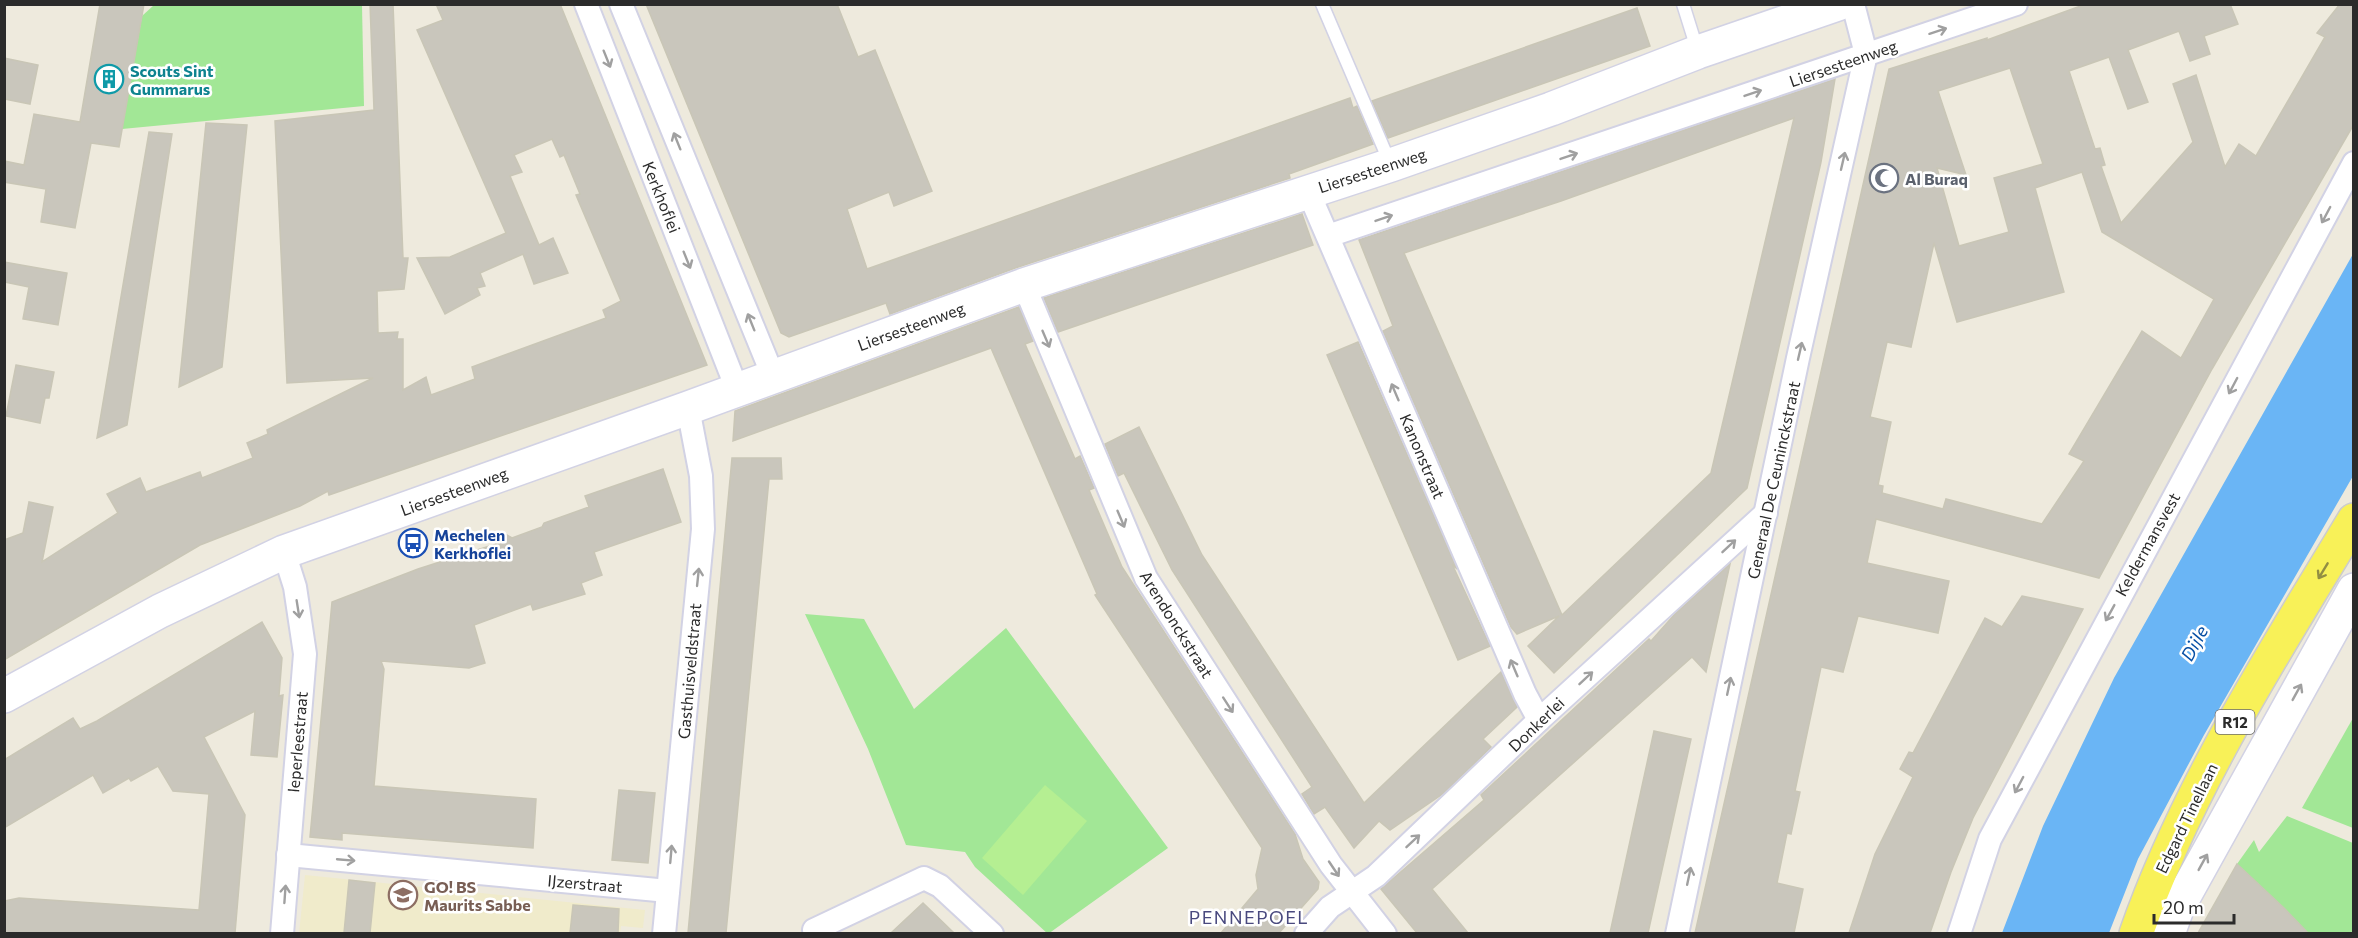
<svg xmlns="http://www.w3.org/2000/svg" width="2358" height="938" viewBox="0 0 2358 938" font-family="Commissioner,sans-serif">
<style>
.education{fill:#f0ebcb}
.green{fill:#a2e796}
.pitch{fill:#b5ef92}
.water{fill:#6ab5f5}
.building{fill:#c9c6bc;stroke:#c9c6b6;stroke-width:1.5;fill-rule:evenodd}
.lines{fill:none;stroke-linecap:round;stroke-linejoin:round}
.lane-casing{stroke:#d2d2e4;stroke-width:15}
.street-casing{stroke:#d2d2e4;stroke-width:26}
.secondary-casing{stroke:#d2d2e4;stroke-width:36}
.primary-casing{stroke:#ccc;stroke-width:36}
.lane{stroke:#fff;stroke-width:12}
.street{stroke:#fff;stroke-width:22}
.secondary{stroke:#fff;stroke-width:33}
.primary{stroke:#f8f158;stroke-width:33}
.oneway{stroke:#a0a0a0}
.oneway2{stroke:#928e42}
.labels{text-anchor:middle;dominant-baseline:central;stroke-width:5;stroke-linejoin:round;paint-order:stroke}
.shield{fill:#fff;stroke:#6b6b6b;stroke-width:1.5}
.shield-label{font-size:15px;font-weight:bold;fill:#2b2b2b}
.street-label{font-size:16px;fill:#2b2b2b;stroke:#fff}
.culture-label{font-size:16px;font-weight:bold;fill:#0d838f;stroke:#fff;text-anchor:start}
.worship-label{font-size:16px;font-weight:bold;fill:#5b616d;stroke:#fff;text-anchor:start}
.transit-label{font-size:16px;font-weight:bold;fill:#164399;stroke:#fff;text-anchor:start}
.education-label{font-size:16px;font-weight:bold;fill:#785e54;stroke:#fff;text-anchor:start}
.water-label{font-size:18px;font-style:italic;fill:#074fa4;stroke:#fff}
.neighbourhood-label{font-size:18px;letter-spacing:1.5px;fill:#49497e;stroke:#fff}
</style>
<rect width="100%" height="100%" fill="#eeeadd"/>
<polygon class="education" points="305,875 645,910 643,928 621,926 620,933 299,934"/>
<g class="green">
<polygon points="154,5 362,5 364,106 122,129 142,16"/>
<polygon points="805,614 864,619 914,709 1006,628 1168,848 1048,934 975,867 965,852 906,845 868,749"/>
<polygon points="2353,718 2353,828 2302,808"/>
<polygon points="2287,816 2353,843 2353,933 2308,933 2237,864 2254,840 2259,852"/>
</g>
<polygon class="pitch" points="1045,785 1087,821 1023,895 982,858"/>
<polygon class="water" points="2353,254 2353,476 2204,735 2138,859 2109,933 2002,933 2043,826 2114,678"/>
<g class="building">
<polygon points="100,4 144,4 119,147 91,143 75,228 41,222 46,189 4,182 4,161 24,165 34,114 80,122"/>
<polygon points="370,4 393,4 403,258 408,258 404,289 377,291 378,333 398,332 397,339 403,339 403,390 426,377 431,395 475,379 472,367 606,318 603,310 621,301 576,195 580,194 564,155 560,157 552,139 514,155 522,172 510,176 539,245 553,238 568,273 534,284 523,254 480,273 485,286 477,288 480,295 445,314 417,258 450,257 506,233 417,30 443,20 436,4 560,4 707,365 329,495 328,491 300,506 200,545 4,660 4,540 23,533 29,502 53,507 42,562 118,513 107,494 140,478 146,492 200,472 202,478 253,458 247,443 268,434 267,430 373,378 287,383 275,121 374,110"/>
<polygon points="646,4 837,4 858,57 875,50 932,191 894,206 889,192 847,209 867,269 1350,98 1353,108 1357,106 1373,144 1289,174 1290,178 1018,267 890,314 886,303 789,337 781,333"/>
<path d="M 2086,4 L 2230,4 L 2238,24 L 2204,36 L 2210,54 L 2190,61 L 2179,31 L 2128,50 L 2148,102 L 2128,109 L 2109,57 L 2069,71 L 2095,149 L 2100,148 L 2105,165 L 2101,166 L 2121,223 L 2193,142 L 2173,84 L 2196,75 L 2225,167 L 2239,144 L 2256,156 L 2325,37 L 2317,33 L 2340,4 L 2354,4 L 2354,124 L 2212,369 L 2099,578 L 1876,519 L 1867,563 L 1949,581 L 1938,633 L 1858,616 L 1843,672 L 1821,667 L 1795,791 L 1800,792 L 1791,834 L 1787,833 L 1777,883 L 1803,889 L 1794,933 L 1695,933 L 1889,69 L 1987,38 L 1987,40 ZM 2010,68 L 2043,164 L 1994,178 L 2009,232 L 1959,246 L 1937,168 L 1966,175 L 1938,91 ZM 2082,172 L 2102,232 L 2214,299 L 2181,358 L 2142,331 L 2069,454 L 2084,461 L 2042,524 L 1946,499 L 1943,509 L 1882,493 L 1883,486 L 1878,485 L 1891,422 L 1870,417 L 1887,342 L 1911,347 L 1934,243 L 1957,322 L 2064,292 L 2035,188 Z"/>
<polygon points="1637,8 1650,46 1388,138 1372,101"/>
<polygon points="4,58 38,65 30,104 4,99"/>
<path d="M 1835,79 L 1821,162 L 1747,488 L 1554,673 L 1528,646 L 1559,616 L 1517,634 L 1511,627 L 1383,331 L 1393,326 L 1359,240 ZM 1794,118 L 1711,473 L 1562,615 L 1404,253 L 1561,201 Z"/>
<polygon points="206,123 247,125 222,367 179,387"/>
<polygon points="149,132 172,134 127,425 97,438"/>
<polygon points="1302,214 1313,245 1058,332 1044,298"/>
<polygon points="4,262 67,273 58,325 23,319 29,287 4,282"/>
<polygon points="1019,307 1033,341 1025,344 1075,459 1080,456 1094,488 1089,490 1122,567 1295,834 1303,859 1319,882 1318,889 1279,933 1221,933 1258,889 1256,875 1262,848 1095,595 1097,594 991,348 733,441 735,411"/>
<polygon points="1358,342 1457,569 1452,564 1490,646 1458,660 1327,355"/>
<polygon points="16,365 54,372 49,398 45,398 40,423 6,416"/>
<polygon points="1139,427 1202,555 1364,803 1501,672 1517,707 1483,739 1491,747 1444,793 1390,830 1379,821 1354,848 1325,807 1314,814 1302,794 1312,787 1172,570 1124,473 1118,476 1105,444"/>
<polygon points="732,458 781,458 782,479 769,479 726,933 688,933"/>
<polygon points="663,469 681,522 594,552 602,575 581,583 585,594 533,610 531,604 474,625 485,663 469,668 381,661 384,669 374,786 536,799 533,848 342,833 342,840 310,837 332,602 418,569 499,543 502,532 512,538 542,527 544,523 589,507 585,496"/>
<polygon points="1730,564 1706,672 1692,657 1432,889 1468,933 1417,933 1381,889 1484,800 1481,795 1649,639 1651,641 1675,614"/>
<polygon points="2022,596 2083,609 1973,818 1951,872 1930,933 1849,933 1875,854 1913,777 1900,769 1909,752 1913,753 1985,618 2002,627"/>
<polygon points="262,622 282,658 279,696 283,695 277,757 251,755 255,711 204,737 245,815 235,933 4,933 4,901 19,898 199,910 209,794 173,791 158,766 131,781 129,778 103,793 93,775 4,828 4,760 73,718 80,729 97,721"/>
<polygon points="1654,731 1691,739 1670,834 1648,933 1610,933"/>
<polygon points="619,790 655,793 648,863 612,860"/>
<polygon points="2237,864 2284,908 2308,933 2198,933"/>
<polygon points="349,880 375,883 370,933 344,933"/>
<polygon points="923,903 954,933 891,933"/>
<polygon points="573,905 619,909 618,933 570,933"/>
</g>
<g class="lines">
<g class="lane-casing">
<g id="lane">
<polyline points="1322,4 1390,163"/>
<polyline points="1683,4 1698,52"/>
</g>
</g>
<g class="street-casing">
<g id="street">
<polyline points="586,4 737,389"/>
<polyline points="621,4 773,376"/>
<polyline points="1308,191 1525,694 1539,720"/>
<polyline points="1328,236 2016,4"/>
<polyline points="1024,285 1146,578 1331,865 1385,934"/>
<polyline points="288,855 668,891"/>
<polyline points="814,930 924,878 940,886 992,934"/>
<polyline points="282,934 305,654 295,587 284,552"/>
<polyline points="664,934 703,529 701,476 688,408"/>
<polyline points="1306,934 1330,907 1376,876 1539,720 1766,513"/>
<polyline points="1677,934 1798,358 1866,54 1853,4"/>
<polyline points="1959,934 1990,839 2354,163"/>
</g>
</g>
<g class="secondary-casing">
<g id="secondary">
<polyline points="4,696 160,611 284,552 688,408 1024,285 1391,165 1551,109 1698,52 1838,4"/>
<polyline points="2168,934 2177,909 2354,590"/>
</g>
</g>
<g class="primary-casing">
<path id="primary" d="M 2136,934 C 2187,787 2274,653 2354,520"/>
</g>
<use href="#lane" class="lane"/>
<use href="#street" class="street"/>
<use href="#secondary" class="secondary"/>
<use href="#primary" class="primary"/>
</g>
<defs><path id="oneway-shaft" d="M-6 0H5M1.5-3L5.5 0L1.5 3" fill="none" stroke-width="1.6" stroke-linecap="round" stroke-linejoin="round" transform="scale(1.5)"/></defs>
<g class="oneway">
<use href="#oneway-shaft" transform="translate(1938 31) rotate(-18)"/>
<use href="#oneway-shaft" transform="translate(607 59) rotate(68)"/>
<use href="#oneway-shaft" transform="translate(1753 93) rotate(-19)"/>
<use href="#oneway-shaft" transform="translate(677 141) rotate(-112)"/>
<use href="#oneway-shaft" transform="translate(1569 156) rotate(-19)"/>
<use href="#oneway-shaft" transform="translate(1843 161) rotate(-77)"/>
<use href="#oneway-shaft" transform="translate(2326 215) rotate(118)"/>
<use href="#oneway-shaft" transform="translate(1384 218) rotate(-19)"/>
<use href="#oneway-shaft" transform="translate(687 260) rotate(68)"/>
<use href="#oneway-shaft" transform="translate(751 322) rotate(-112)"/>
<use href="#oneway-shaft" transform="translate(1046 339) rotate(67)"/>
<use href="#oneway-shaft" transform="translate(1800 351) rotate(-77)"/>
<use href="#oneway-shaft" transform="translate(2233 386) rotate(118)"/>
<use href="#oneway-shaft" transform="translate(1395 392) rotate(-113)"/>
<use href="#oneway-shaft" transform="translate(1121 519) rotate(67)"/>
<use href="#oneway-shaft" transform="translate(1729 546) rotate(-43)"/>
<use href="#oneway-shaft" transform="translate(698 577) rotate(-84)"/>
<use href="#oneway-shaft" transform="translate(298 609) rotate(81)"/>
<use href="#oneway-shaft" transform="translate(2110 613) rotate(119)"/>
<use href="#oneway-shaft" transform="translate(1514 668) rotate(-113)"/>
<use href="#oneway-shaft" transform="translate(1586 678) rotate(-43)"/>
<use href="#oneway-shaft" transform="translate(1729 686) rotate(-78)"/>
<use href="#oneway-shaft" transform="translate(2297 692) rotate(-61)"/>
<use href="#oneway-shaft" transform="translate(1228 705) rotate(57)"/>
<use href="#oneway-shaft" transform="translate(2019 785) rotate(118)"/>
<use href="#oneway-shaft" transform="translate(1413 841) rotate(-43)"/>
<use href="#oneway-shaft" transform="translate(671 854) rotate(-85)"/>
<use href="#oneway-shaft" transform="translate(346 860) rotate(5)"/>
<use href="#oneway-shaft" transform="translate(2203 862) rotate(-61)"/>
<use href="#oneway-shaft" transform="translate(1334 869) rotate(56)"/>
<use href="#oneway-shaft" transform="translate(1689 876) rotate(-78)"/>
<use href="#oneway-shaft" transform="translate(285 894) rotate(-86)"/>
</g>
<use class="oneway2" href="#oneway-shaft" transform="translate(2323 571) rotate(121)"/>
<defs>
<g id="building-ring" transform="scale(1.5)"><circle r="9.5" fill="#fff" stroke="#0f9aa8" stroke-width="1.5"/><path d="M-4-6H4V6H1V3H-1V6H-4ZM-2.5-4.3h1.7v1.8h-1.7ZM.8-4.3h1.7v1.8H.8ZM-2.5-1h1.7V.8h-1.7ZM.8-1h1.7V.8H.8Z" fill="#0f9aa8"/></g>
<g id="mosque-ring" transform="scale(1.5)"><circle r="9.5" fill="#fff" stroke="#6b7280" stroke-width="1.5"/><path d="M3.5-4.9A6 6 0 1 0 3.5 4.9A5 5 0 1 1 3.5-4.9Z" fill="#6b7280"/></g>
<g id="bus-ring" transform="scale(1.5)"><circle r="9.5" fill="#fff" stroke="#1a4fb4" stroke-width="1.5"/><path d="M-5-6H5V4H4V6H2V4H-2V6H-4V4H-5ZM-3.5-4V0h7V-4ZM-3.5 1.2v1.5H-2V1.2ZM2 1.2v1.5H3.5V1.2Z" fill="#1a4fb4"/></g>
<g id="school-ring" transform="scale(1.5)"><circle r="9.5" fill="#fff" stroke="#8d6e63" stroke-width="1.5"/><path d="M0-5L7-2L0 1L-7-2ZM-4 1L0 2.5L4 1V4Q0 6-4 4Z" fill="#8d6e63"/></g>
</defs>
<g fill-rule="evenodd">
<use href="#building-ring" x="109" y="79"/>
<use href="#mosque-ring" x="1884" y="178"/>
<use href="#bus-ring" x="413" y="543"/>
<use href="#school-ring" x="403" y="895"/>
</g>
<g class="labels">
<rect class="shield" x="2215.5" y="710" width="39" height="24" rx="4.5"/>
<g class="shield-label">
<text x="2235" y="722">R12</text>
</g>
<g class="street-label">
<text transform="translate(1843 63) rotate(-19)">Liersesteenweg</text>
<text transform="translate(1372 170) rotate(-18)">Liersesteenweg</text>
<text transform="translate(662 197) rotate(68)">Kerkhoflei</text>
<text transform="translate(911 326) rotate(-20)">Liersesteenweg</text>
<text transform="translate(1423 456) rotate(67)">Kanonstraat</text>
<text transform="translate(1773 480) rotate(-78)">Generaal De Ceuninckstraat</text>
<text transform="translate(454 491) rotate(-20)">Liersesteenweg</text>
<text transform="translate(2147 544) rotate(-61)">Keldermansvest</text>
<text transform="translate(1177 624) rotate(58)">Arendonckstraat</text>
<text transform="translate(689 671) rotate(-85)">Gasthuisveldstraat</text>
<text transform="translate(1536 724) rotate(-44)">Donkerlei</text>
<text transform="translate(297 742) rotate(-85)">Ieperleestraat</text>
<text transform="translate(2186 818) rotate(-64)">Edgard Tinellaan</text>
<text transform="translate(585 883) rotate(5)">IJzerstraat</text>
</g>
<g class="culture-label">
<text x="130" y="70">Scouts Sint<tspan x="130" dy="18">Gummarus</tspan></text>
</g>
<g class="worship-label">
<text x="1905" y="178">Al Buraq</text>
</g>
<g class="transit-label">
<text x="434" y="534">Mechelen<tspan x="434" dy="18">Kerkhoflei</tspan></text>
</g>
<g class="education-label">
<text x="424" y="886">GO! BS<tspan x="424" dy="18">Maurits Sabbe</tspan></text>
</g>
<g class="water-label">
<text transform="translate(2194 643) rotate(-62)">Dijle</text>
</g>
<g class="neighbourhood-label">
<text x="1249" y="917">PENNEPOEL</text>
</g>
</g>
<rect width="2358" height="938" fill="none" stroke="#2b2b2b" stroke-width="12"/>
<path d="M2154 914v9h80v-9" fill="none" stroke="#2b2b2b" stroke-width="3"/>
<text x="2163" y="914" font-size="18" fill="#2b2b2b" stroke="#ffffff" stroke-width="4.5" paint-order="stroke">20 m</text>
</svg>
